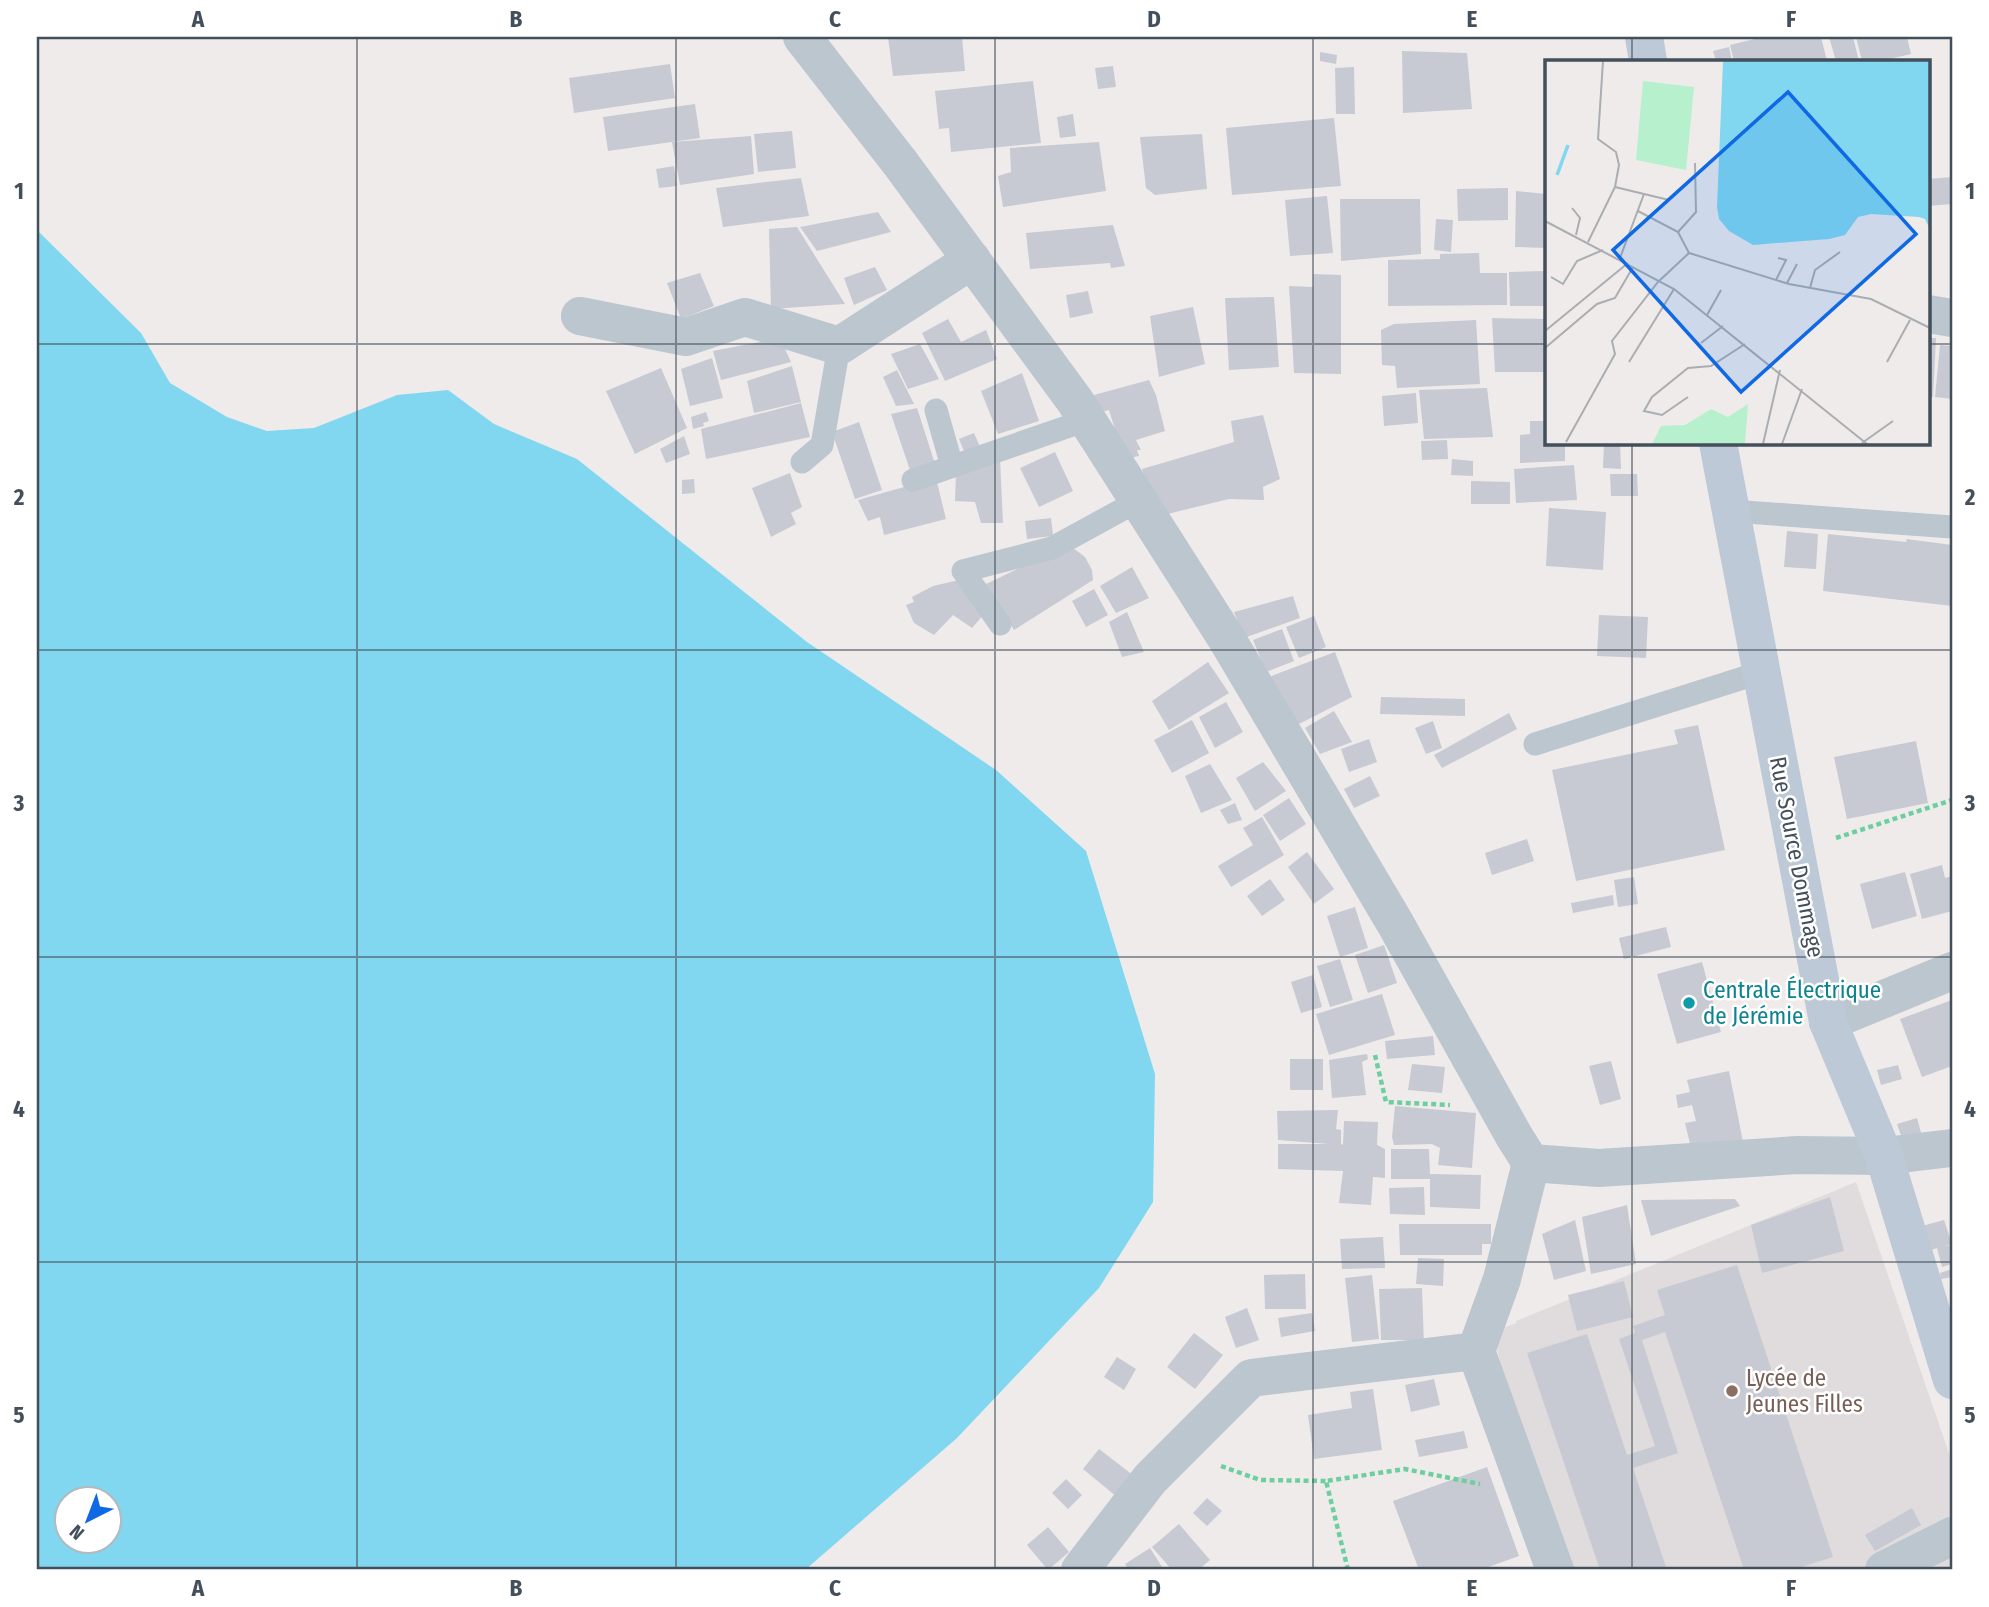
<svg xmlns="http://www.w3.org/2000/svg" width="1989" height="1607" viewBox="0 0 1989 1607" font-family="'Fira Sans Condensed',sans-serif">
<style>
.education{fill:#e0dcdd}
.water{fill:#80d7ef;fill-rule:evenodd}
.building{fill:#c7cad2}
.lines{fill:none;stroke-linecap:round;stroke-linejoin:round}
.path{stroke:#6dcfa0;stroke-width:4.5;stroke-dasharray:5 3.5;stroke-linecap:butt}
.service{stroke:#bbc6cf;stroke-width:23}
.minor{stroke:#bbc6cf;stroke-width:38}
.secondary{stroke:#bdc9d6;stroke-width:38}
.grid{fill:none;stroke:#434f5a;stroke-width:2;stroke-opacity:0.55}
.culture-dot{fill:#0f9aa8;stroke:#fff;stroke-width:2.5}
.education-dot{fill:#8d6e63;stroke:#fff;stroke-width:2.5}
.labels{text-anchor:middle;dominant-baseline:central;stroke-width:5;stroke-linejoin:round;paint-order:stroke}
.street-label{font-size:23px;fill:#434f5a;stroke:#fff}
.culture-label{font-size:23px;fill:#0d838f;stroke:#fff;text-anchor:start}
.education-label{font-size:23px;fill:#785e54;stroke:#fff;text-anchor:start}
.inset-river{fill:none;stroke:#80d7ef;stroke-width:3.5}
.inset-road{fill:none;stroke:#aaadb1;stroke-width:2}
.view{fill:#1069e4;fill-opacity:0.15;stroke:#1069e4;stroke-width:3.5}
.inset-edge{fill:none;stroke:#434f5a;stroke-width:3.5}
.neatline{fill:none;stroke:#434f5a;stroke-width:2.5}
.grid-label{font-size:23px;text-anchor:middle;font-weight:bold;fill:#434f5a}
</style>
<rect width="100%" height="100%" fill="#efebeb"/>
<polygon class="education" points="1856,1182 1952,1462 1952,1570 1548,1570 1493,1332 1516,1323 1516,1321"/>
<path class="water" d="M 37,230 L 141,333 L 170,383 L 227,417 L 267,431 L 314,428 L 397,395 L 448,390 L 494,424 L 577,459 L 807,642 L 996,770 L 1086,851 L 1155,1074 L 1153,1202 L 1099,1288 L 957,1438 L 805,1570 L 37,1570 ZM 66,1498 L 108,1498 L 108,1540 L 66,1540 Z"/>
<g class="building">
<polygon points="888,37 962,37 965,71 893,76"/>
<polygon points="1763,37 1821,37 1827,61 1734,61 1730,45"/>
<polygon points="1829,37 1853,37 1859,61 1836,61"/>
<polygon points="1856,37 1907,37 1911,54 1881,61 1862,61"/>
<polygon points="1729,47 1732,61 1716,61 1713,51"/>
<polygon points="1402,51 1467,53 1472,109 1403,113"/>
<polygon points="1320,52 1337,55 1336,64 1320,61"/>
<polygon points="670,64 675,98 574,113 569,78"/>
<polygon points="1113,66 1116,87 1098,89 1095,68"/>
<polygon points="1354,67 1355,114 1336,114 1335,68"/>
<polygon points="1033,81 1041,143 951,152 949,128 939,129 935,91"/>
<polygon points="695,104 700,138 608,151 603,117"/>
<polygon points="1073,114 1076,136 1060,138 1057,117"/>
<polygon points="1334,118 1341,186 1232,195 1226,128"/>
<polygon points="792,131 796,168 758,172 754,134"/>
<polygon points="1202,134 1207,189 1155,195 1146,188 1140,137"/>
<polygon points="751,136 754,174 680,185 672,142"/>
<polygon points="1099,142 1106,191 1003,207 998,176 1011,172 1010,148"/>
<polygon points="674,166 677,186 659,188 656,169"/>
<polygon points="1952,177 1952,204 1928,206 1928,179"/>
<polygon points="801,178 809,216 723,227 716,188"/>
<polygon points="1508,188 1508,220 1458,221 1457,189"/>
<polygon points="1516,191 1546,194 1546,248 1515,247"/>
<polygon points="1327,196 1333,253 1290,256 1285,200"/>
<polygon points="1340,199 1420,199 1421,254 1341,261"/>
<polygon points="878,212 891,232 817,251 800,227"/>
<polygon points="1436,219 1453,220 1451,252 1434,250"/>
<polygon points="1113,225 1125,266 1111,268 1110,263 1030,269 1026,233"/>
<polygon points="797,227 845,304 771,309 769,229"/>
<polygon points="1479,253 1480,273 1507,273 1507,305 1388,306 1388,260 1440,259 1440,254"/>
<polygon points="875,267 887,290 854,305 844,278"/>
<polygon points="1546,271 1546,306 1510,306 1509,272"/>
<polygon points="700,273 714,306 681,319 667,283"/>
<polygon points="1313,274 1341,275 1341,374 1294,373 1289,286 1313,287"/>
<polygon points="1088,291 1093,313 1070,318 1066,295"/>
<polygon points="1274,297 1279,367 1229,370 1225,298"/>
<polygon points="1193,307 1205,364 1159,377 1150,316"/>
<polygon points="1492,318 1546,319 1546,372 1495,372"/>
<polygon points="948,319 961,342 986,330 997,359 945,381 922,333"/>
<polygon points="1476,320 1480,384 1397,388 1395,366 1382,365 1381,330 1394,324"/>
<polygon points="780,338 791,362 721,380 713,351"/>
<polygon points="1928,338 1936,338 1933,397 1928,397"/>
<polygon points="920,344 939,379 908,389 891,354"/>
<polygon points="1940,345 1952,346 1952,399 1935,397"/>
<polygon points="712,358 723,398 690,406 681,369"/>
<polygon points="792,366 801,402 754,413 747,381"/>
<polygon points="661,368 687,428 635,454 606,391"/>
<polygon points="897,370 914,404 896,406 883,377"/>
<polygon points="1022,373 1039,421 998,434 981,391"/>
<polygon points="1149,380 1156,395 1165,431 1136,440 1141,450 1137,450 1139,456 1129,458 1118,439 1109,410 1099,413 1094,395"/>
<polygon points="1487,388 1493,437 1424,439 1419,390"/>
<polygon points="1416,393 1418,423 1384,426 1382,396"/>
<polygon points="801,403 810,437 706,459 701,429"/>
<polygon points="917,408 936,467 912,476 891,414"/>
<polygon points="706,412 709,421 703,423 704,426 693,429 691,417"/>
<polygon points="1263,415 1280,479 1263,487 1264,500 1229,499 1159,516 1142,469 1234,442 1231,421"/>
<polygon points="1530,421 1546,421 1546,443 1565,443 1565,461 1520,463 1520,435 1530,434"/>
<polygon points="859,422 882,490 855,499 832,432"/>
<polygon points="974,433 981,449 966,456 959,439"/>
<polygon points="684,436 690,454 666,463 660,449"/>
<polygon points="1447,440 1448,459 1422,460 1421,441"/>
<polygon points="1604,443 1620,443 1621,469 1603,468"/>
<polygon points="1875,443 1898,443 1897,446 1875,445"/>
<polygon points="1055,452 1073,491 1039,507 1020,468"/>
<polygon points="1000,459 1003,523 981,523 975,502 955,501 956,474"/>
<polygon points="1452,459 1473,461 1473,476 1451,475"/>
<polygon points="1574,465 1577,500 1516,503 1514,469"/>
<polygon points="790,473 802,507 791,513 796,524 771,537 752,488"/>
<polygon points="1610,474 1637,474 1638,496 1611,496"/>
<polygon points="936,478 946,519 884,535 880,517 868,521 858,500"/>
<polygon points="694,479 695,493 682,494 682,480"/>
<polygon points="1471,481 1510,482 1510,504 1471,504"/>
<polygon points="1549,508 1606,512 1603,570 1546,566"/>
<polygon points="1051,518 1053,536 1027,539 1025,521"/>
<polygon points="1787,531 1818,534 1816,569 1784,567"/>
<polygon points="1828,534 1907,542 1906,539 1952,545 1952,606 1823,591"/>
<polygon points="1061,548 1073,548 1085,557 1092,570 1093,580 1014,630 986,584"/>
<polygon points="1132,567 1149,598 1116,613 1100,586"/>
<polygon points="959,580 985,613 972,628 953,615 934,635 914,623 906,605 914,602 912,597 933,586"/>
<polygon points="1094,589 1108,615 1086,627 1072,601"/>
<polygon points="1293,596 1300,618 1244,638 1234,612"/>
<polygon points="1127,612 1144,652 1122,657 1109,622"/>
<polygon points="1599,615 1648,617 1646,658 1597,656"/>
<polygon points="1314,616 1326,647 1299,658 1286,627"/>
<polygon points="1282,629 1294,661 1266,672 1253,640"/>
<polygon points="1335,652 1352,697 1295,726 1269,677"/>
<polygon points="1208,662 1229,693 1169,730 1152,701"/>
<polygon points="1381,697 1465,699 1465,716 1380,714"/>
<polygon points="1226,702 1243,732 1215,748 1199,717"/>
<polygon points="1334,711 1352,742 1320,754 1305,728"/>
<polygon points="1509,713 1517,729 1442,768 1434,755"/>
<polygon points="1192,720 1209,753 1172,773 1154,740"/>
<polygon points="1433,721 1442,748 1426,754 1415,728"/>
<polygon points="1698,725 1725,850 1576,881 1552,770 1678,744 1674,730"/>
<polygon points="1369,739 1377,762 1349,772 1341,749"/>
<polygon points="1916,741 1928,803 1847,819 1834,757"/>
<polygon points="1263,762 1286,791 1255,811 1236,778"/>
<polygon points="1210,764 1232,800 1201,813 1185,776"/>
<polygon points="1370,776 1380,796 1354,808 1344,789"/>
<polygon points="1289,798 1306,824 1280,841 1263,815"/>
<polygon points="1235,803 1242,820 1228,824 1220,810"/>
<polygon points="1262,817 1284,855 1231,887 1218,866 1253,845 1243,828"/>
<polygon points="1527,839 1534,861 1492,875 1485,853"/>
<polygon points="1307,852 1334,889 1314,904 1288,867"/>
<polygon points="1942,865 1945,878 1952,876 1952,911 1922,919 1910,874"/>
<polygon points="1905,872 1917,916 1872,929 1860,884"/>
<polygon points="1634,877 1638,904 1618,907 1614,880"/>
<polygon points="1270,879 1285,900 1262,916 1247,896"/>
<polygon points="1613,895 1614,905 1573,913 1571,903"/>
<polygon points="1355,907 1368,948 1340,957 1327,916"/>
<polygon points="1666,927 1671,947 1624,959 1619,938"/>
<polygon points="1384,945 1397,983 1368,993 1355,955"/>
<polygon points="1340,959 1353,1000 1330,1007 1317,966"/>
<polygon points="1702,962 1721,1032 1677,1044 1657,974"/>
<polygon points="1313,975 1322,1007 1301,1013 1291,982"/>
<polygon points="1382,994 1395,1035 1329,1055 1316,1014"/>
<polygon points="1952,1000 1952,1066 1922,1077 1900,1019"/>
<polygon points="1433,1036 1435,1055 1387,1059 1385,1041"/>
<polygon points="1367,1054 1368,1059 1362,1062 1366,1095 1332,1098 1329,1060"/>
<rect x="1290" y="1059" width="33" height="31"/>
<polygon points="1611,1061 1621,1099 1600,1105 1589,1066"/>
<polygon points="1412,1064 1445,1067 1442,1093 1408,1090"/>
<polygon points="1898,1065 1902,1079 1881,1085 1877,1070"/>
<polygon points="1729,1071 1743,1142 1692,1152 1685,1123 1696,1121 1692,1105 1678,1108 1676,1095 1690,1092 1687,1080"/>
<polygon points="1395,1106 1476,1113 1472,1168 1438,1165 1440,1148 1432,1144 1394,1145 1392,1137"/>
<polygon points="1338,1110 1336,1129 1341,1130 1341,1144 1343,1145 1344,1121 1378,1122 1377,1145 1385,1149 1385,1178 1373,1177 1371,1205 1339,1203 1343,1171 1278,1169 1278,1144 1329,1144 1278,1140 1277,1111"/>
<polygon points="1917,1118 1922,1136 1903,1141 1897,1124"/>
<polygon points="1391,1149 1429,1149 1430,1174 1481,1175 1480,1209 1430,1207 1430,1179 1391,1179"/>
<polygon points="1424,1187 1425,1215 1390,1214 1389,1188"/>
<polygon points="1830,1197 1844,1251 1762,1273 1751,1225"/>
<polygon points="1735,1199 1740,1206 1651,1236 1641,1200"/>
<polygon points="1627,1205 1636,1264 1591,1274 1582,1217"/>
<polygon points="1575,1220 1586,1271 1554,1280 1542,1234"/>
<polygon points="1944,1220 1952,1244 1945,1246 1952,1245 1952,1264 1942,1267 1937,1248 1929,1251 1922,1226"/>
<polygon points="1399,1224 1491,1224 1491,1244 1482,1244 1482,1255 1400,1255"/>
<polygon points="1383,1237 1385,1268 1342,1269 1340,1239"/>
<polygon points="1418,1258 1444,1259 1443,1286 1416,1284"/>
<polygon points="1737,1265 1833,1557 1792,1570 1744,1570 1665,1332 1642,1340 1678,1453 1633,1468 1667,1570 1600,1570 1527,1353 1587,1334 1627,1455 1655,1446 1619,1339 1635,1333 1633,1326 1665,1315 1657,1290"/>
<polygon points="1952,1269 1952,1277 1941,1279 1940,1273"/>
<polygon points="1305,1274 1306,1309 1265,1309 1264,1275"/>
<polygon points="1372,1275 1379,1339 1352,1342 1345,1278"/>
<polygon points="1624,1281 1633,1317 1577,1331 1568,1295"/>
<polygon points="1422,1288 1424,1346 1410,1340 1381,1340 1379,1289"/>
<polygon points="1247,1308 1259,1340 1236,1348 1225,1317"/>
<polygon points="1312,1313 1315,1331 1281,1337 1278,1318"/>
<polygon points="1194,1333 1223,1355 1195,1389 1167,1367"/>
<polygon points="1117,1357 1136,1369 1124,1390 1104,1377"/>
<polygon points="1434,1379 1440,1405 1411,1412 1405,1385"/>
<polygon points="1373,1389 1382,1450 1314,1459 1308,1415 1352,1408 1350,1392"/>
<polygon points="1464,1431 1468,1448 1419,1457 1415,1440"/>
<polygon points="1099,1449 1134,1476 1117,1497 1083,1469"/>
<polygon points="1487,1467 1519,1556 1480,1570 1419,1570 1393,1501"/>
<polygon points="1066,1479 1082,1495 1068,1509 1052,1493"/>
<polygon points="1207,1498 1222,1511 1207,1526 1193,1513"/>
<polygon points="1912,1508 1921,1525 1875,1551 1865,1535"/>
<polygon points="1179,1524 1210,1560 1198,1570 1172,1570 1152,1547"/>
<polygon points="1048,1527 1069,1552 1048,1570 1027,1545"/>
<polygon points="1150,1548 1164,1570 1129,1570 1125,1564"/>
</g>
<g class="lines">
<g class="path">
<polyline points="1836,838 1952,800"/>
<polyline points="1375,1055 1386,1102 1450,1105"/>
<polyline points="1221,1466 1260,1480 1326,1481"/>
<polyline points="1348,1570 1326,1481 1405,1469 1480,1484"/>
</g>
<g class="service">
<polyline points="936,410 952,466"/>
<polyline points="802,462 822,445 839,346"/>
<polyline points="913,480 1087,420"/>
<polyline points="1731,511 1952,527"/>
<polyline points="1000,624 963,571 1052,548 1138,501"/>
<polyline points="1535,744 1762,672"/>
</g>
<g class="minor">
<polyline points="802,37 901,164 1075,401 1228,641 1395,923 1514,1136 1531,1163 1599,1168 1798,1155 1884,1156 1952,1148"/>
<polyline points="1928,314 1952,318"/>
<polyline points="580,316 686,337 745,317 839,346 972,260"/>
<polyline points="1828,1022 1952,971"/>
<polyline points="1531,1163 1502,1279 1476,1351 1555,1570"/>
<polyline points="1080,1570 1150,1479 1251,1378 1476,1351"/>
<polyline points="1884,1570 1952,1536"/>
</g>
<g class="secondary">
<polyline points="1644,37 1648,61"/>
<polyline points="1718,443 1828,1022 1884,1156 1952,1380"/>
</g>
</g>
<path class="grid" d="M 357,37 L 357,1570M 676,37 L 676,1570M 995,37 L 995,1570M 1313,37 L 1313,1570M 1632,37 L 1632,61M 37,344 L 1546,344M 1928,344 L 1952,344M 1632,443 L 1632,1570M 37,650 L 1952,650M 37,957 L 1952,957M 37,1262 L 1952,1262"/>
<circle class="culture-dot" cx="1689" cy="1003" r="7"/>
<circle class="education-dot" cx="1732" cy="1391" r="7"/>
<g class="labels">
<g class="street-label">
<text transform="translate(1797 857) rotate(79)">Rue Source Dommage</text>
</g>
<g class="culture-label">
<text x="1703" y="990">Centrale Électrique<tspan x="1703" dy="26">de Jérémie</tspan></text>
</g>
<g class="education-label">
<text x="1746" y="1378">Lycée de<tspan x="1746" dy="26">Jeunes Filles</tspan></text>
</g>
</g>
<g transform="translate(1545 60)">
<rect width="385" height="385" fill="#efebeb"/>
<path d="M 98,21 L 149,27 L 141,110 L 91,100 ZM 203,344 L 200,384 L 107,384 L 116,366 L 140,365 L 166,349 L 183,357 Z" fill="#b6f0cd"/>
<path d="M 178,1 L 385,1 L 385,169 L 380,159 L 374,157 L 326,154 L 313,157 L 300,175 L 284,179 L 208,185 L 184,171 L 174,159 L 172,147 Z" fill="#80d7ef"/>
<path class="inset-river" d="M 12,115 L 23,85"/>
<path class="inset-road" d="M 70,127 L 124,140M 27,148 L 35,158 L 31,175M 93,151 L 133,172 L 144,193M 0,161 L 129,229 L 322,384M 133,172 L 151,152 L 150,103M 43,182 L 70,127 L 74,105 L 71,92 L 53,79 L 58,1M 75,198 L 99,134M 6,217 L 18,224 L 32,201 L 58,190M 231,220 L 241,200 L 233,198M 242,223 L 252,204M 265,228 L 270,210 L 295,192M 162,255 L 176,230M 0,271 L 83,203M 156,283 L 178,266M 0,288 L 52,244 L 70,238 L 88,207M 84,302 L 129,229M 342,302 L 365,260M 143,337 L 117,355 L 99,351 L 107,337 L 143,308 L 166,306 L 200,284M 21,382 L 70,294 L 67,281 L 113,222 L 144,193 L 244,224 L 326,239 L 385,268M 317,383 L 348,361M 218,384 L 235,310M 237,384 L 257,329"/>
<path class="view" d="M 243,32 L 371,174 L 196,332 L 68,190 Z"/>
<rect width="385" height="385" class="inset-edge"/>
</g>
<rect width="1989" height="1607" fill="none" stroke="#ffffff" stroke-width="77"/>
<g transform="translate(88 1520) rotate(222)"><circle r="33" fill="#ffffff" stroke="#b4b9bd" stroke-width="2"/>
<path d="M0-5L12 26L0 18L-12 26Z" fill="#1069e4"/>
<text y="-10" font-size="19" font-weight="bold" text-anchor="middle" fill="#434f5a">N</text>
</g>
<rect x="38" y="38" width="1913" height="1530" class="neatline"/>
<g class="grid-label">
<text x="198" y="27">A</text>
<text x="516" y="27">B</text>
<text x="835" y="27">C</text>
<text x="1154" y="27">D</text>
<text x="1472" y="27">E</text>
<text x="1791" y="27">F</text>
<text x="19" y="199">1</text>
<text x="1970" y="199">1</text>
<text x="19" y="505">2</text>
<text x="1970" y="505">2</text>
<text x="19" y="811">3</text>
<text x="1970" y="811">3</text>
<text x="19" y="1117">4</text>
<text x="1970" y="1117">4</text>
<text x="19" y="1423">5</text>
<text x="1970" y="1423">5</text>
<text x="198" y="1596">A</text>
<text x="516" y="1596">B</text>
<text x="835" y="1596">C</text>
<text x="1154" y="1596">D</text>
<text x="1472" y="1596">E</text>
<text x="1791" y="1596">F</text>
</g>
</svg>
